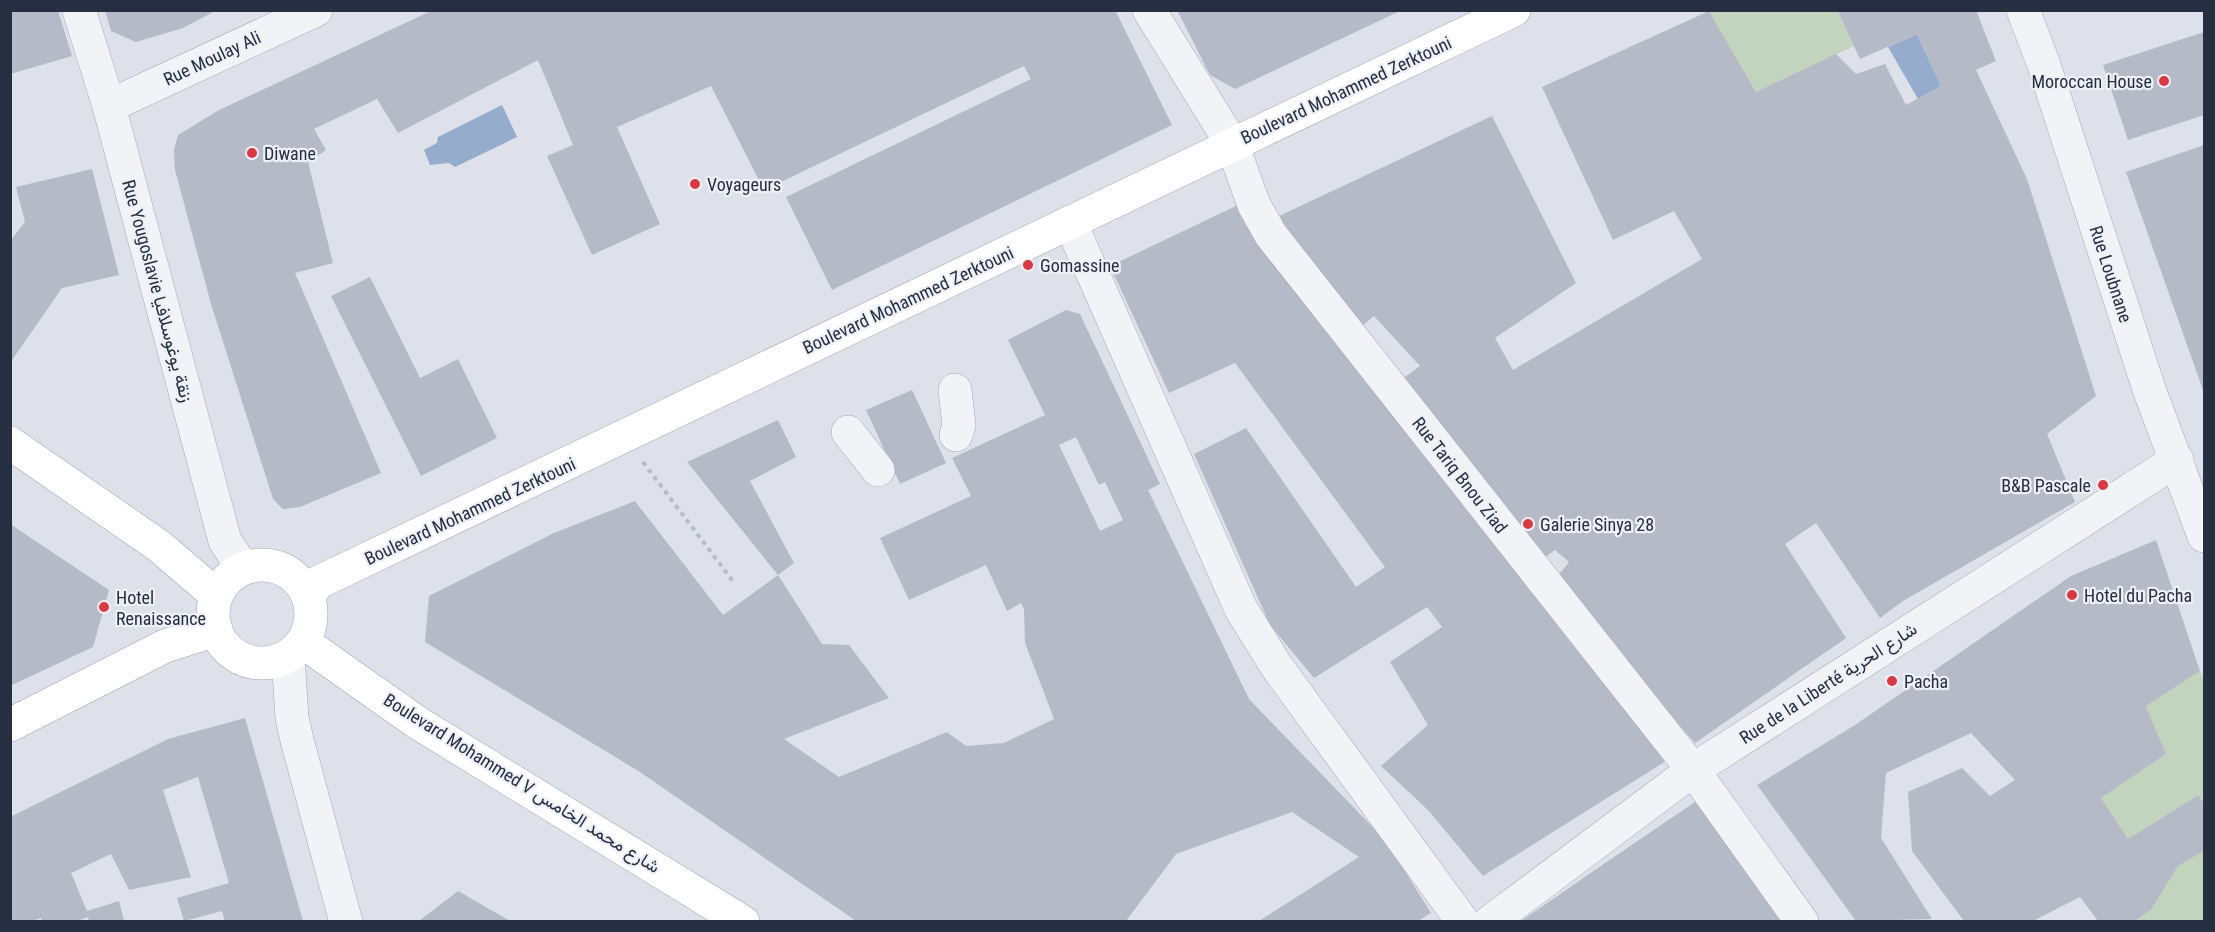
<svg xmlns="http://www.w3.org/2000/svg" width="2215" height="932" viewBox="0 0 2215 932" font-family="'Roboto Condensed',Vazirmatn,sans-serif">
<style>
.green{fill:#c2d3be}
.water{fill:#96accc}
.building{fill:#b5bac6;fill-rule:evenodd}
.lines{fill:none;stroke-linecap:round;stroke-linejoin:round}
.minor-casing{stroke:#a3a8b3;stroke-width:34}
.major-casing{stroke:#9ca5b6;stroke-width:34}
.path{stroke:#b8bcc4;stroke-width:4;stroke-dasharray:4.5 4.5;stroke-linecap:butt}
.minor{stroke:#f1f3f7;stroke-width:33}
.major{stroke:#fff;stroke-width:33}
.poi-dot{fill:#d93845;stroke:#edf1f6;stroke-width:2}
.labels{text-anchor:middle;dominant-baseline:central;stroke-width:4.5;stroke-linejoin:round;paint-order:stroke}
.street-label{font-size:18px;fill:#262e41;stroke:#edf1f6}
.poi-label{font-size:18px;fill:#262e41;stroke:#edf1f6;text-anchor:start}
</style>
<rect width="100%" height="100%" fill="#dee1e9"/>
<g class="green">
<polygon points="1709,11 1837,11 1854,46 1756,92"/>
<polygon points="2200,671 2204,682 2204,803 2198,795 2128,839 2101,798 2166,754 2146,706"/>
<polygon points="2204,851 2204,921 2135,922 2151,910 2178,866"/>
</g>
<g class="water">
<polygon points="1917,34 1941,86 1918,99 1888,47"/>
<polygon points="502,105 517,137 455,167 449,163 430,165 424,150 437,143 438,137"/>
</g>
<g class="building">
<polygon points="10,10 58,10 72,56 10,74"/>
<polygon points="105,10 217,10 183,28 136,42 111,31"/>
<polygon points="433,10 1115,10 1172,125 832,290 786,197 1031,79 1024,66 764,190 711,86 617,127 660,224 592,255 547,156 573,145 538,60 398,133 377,99 314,129 326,150 308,162 333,263 295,273 381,473 300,507 283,509 273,499 211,304 175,170 174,150 178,135 219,110"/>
<polygon points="1177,10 1402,10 1235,89 1210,75"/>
<polygon points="1837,10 1976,10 1996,61 1976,70 2027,179 2096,396 2047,434 2075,502 1903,601 1880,618 1816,523 1785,544 1846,638 1695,743 1605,640 1557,577 1569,562 1555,550 1541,560 1398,382 1420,366 1374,316 1357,330 1300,260 1279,216 1492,116 1576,283 1495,338 1513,370 1702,259 1674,211 1613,240 1542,87 1709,11 1756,92 1836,54 1856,74 1885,64 1906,105 1941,86 1917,34 1860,59"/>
<polygon points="2204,32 2204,115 2128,140 2103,65"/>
<polygon points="2204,145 2204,393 2126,172"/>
<polygon points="92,169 119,275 62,288 10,363 10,241 25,222 16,187"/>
<polygon points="1238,205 1677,754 1483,876 1429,811 1381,766 1428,725 1390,662 1442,627 1427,607 1314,678 1270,625 1194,454 1246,428 1356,587 1385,567 1235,363 1169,393 1110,266"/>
<polygon points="370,277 420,378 458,359 497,438 421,476 331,296"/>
<path d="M 1066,310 L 1080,314 L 1160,484 L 1148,490 L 1249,699 L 1386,841 L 1431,913 L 1418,921 L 1259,921 L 1359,857 L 1292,812 L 1176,854 L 1126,921 L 856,921 L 640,772 L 425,642 L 429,596 L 554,533 L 635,501 L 723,615 L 778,575 L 687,462 L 778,420 L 796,457 L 750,481 L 794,563 L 778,575 L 822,644 L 849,645 L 889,698 L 784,739 L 839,777 L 947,732 L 966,746 L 1004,743 L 1054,719 L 1025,643 L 1024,609 L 1021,603 L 1007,611 L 986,565 L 909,600 L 880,538 L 971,496 L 952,458 L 1045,415 L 1008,340 ZM 1076,437 L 1099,485 L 1105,482 L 1123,520 L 1100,531 L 1059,445 Z"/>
<polygon points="912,390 946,463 900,484 866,410"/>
<polygon points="10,524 109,590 93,647 10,686"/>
<polygon points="2156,540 2200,671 2146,706 2166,754 2101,798 2128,839 2198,795 2204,803 2204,851 2178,866 2151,910 2135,921 2098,921 2080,897 2033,921 1964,921 1912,851 1908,792 1962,768 1990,796 2015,780 1971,733 1886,773 1881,838 1932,919 1856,921 1757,785 1855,725 2071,576"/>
<polygon points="245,718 303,921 225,921 222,911 184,921 177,898 229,883 198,777 163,790 191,877 129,890 111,854 71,873 87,911 119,901 124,921 89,921 88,917 77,921 42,921 41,918 32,921 10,921 10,817 168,739"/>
<polygon points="1695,802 1789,921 1521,921 1611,859"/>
<polygon points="458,891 510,921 419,921"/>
</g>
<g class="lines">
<g class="minor-casing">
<g id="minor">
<polyline points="79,10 109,106 225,541 243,568"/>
<polyline points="1149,10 1232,144 1254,205 1271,235 1693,770 1802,922"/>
<polyline points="2023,10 2044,65 2149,389 2204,536"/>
<polyline points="109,106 316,10"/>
<polyline points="1070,222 1241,609 1277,667 1463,922"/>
<polyline points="955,390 959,425 956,435"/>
<polyline points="848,432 878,470"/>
<polyline points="288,656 292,718 297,740 346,922"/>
<polyline points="1490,922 1693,770 2177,460"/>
</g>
</g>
<g class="major-casing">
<g id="major">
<polyline points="10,443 159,546 216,595"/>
<circle cx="262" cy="614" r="49"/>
<polyline points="308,596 319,582 1514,10"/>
<polyline points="303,642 418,723 743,922"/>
<polyline points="10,725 165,646 216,630"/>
</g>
</g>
<polyline class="path" points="643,462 735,584"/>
<use href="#minor" class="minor"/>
<use href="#major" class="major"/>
</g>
<g class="poi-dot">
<circle cx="2164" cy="81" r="6"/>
<circle cx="252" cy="153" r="6"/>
<circle cx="695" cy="184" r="6"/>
<circle cx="1028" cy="265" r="6"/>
<circle cx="2103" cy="485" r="6"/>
<circle cx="1528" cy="524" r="6"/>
<circle cx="2072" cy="595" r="6"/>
<circle cx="104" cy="607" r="6"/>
<circle cx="1892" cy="681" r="6"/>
</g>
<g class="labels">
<g class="street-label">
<text transform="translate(212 58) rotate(-25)">Rue Moulay Ali</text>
<text transform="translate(1346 90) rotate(-25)">Boulevard Mohammed Zerktouni</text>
<text transform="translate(2111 274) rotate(72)">Rue Loubnane</text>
<text transform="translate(158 291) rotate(75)">Rue Yougoslavie زنقة يوغوسلافيا</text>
<text transform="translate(908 300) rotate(-25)">Boulevard Mohammed Zerktouni</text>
<text transform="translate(1460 475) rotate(52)">Rue Tariq Bnou Ziad</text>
<text transform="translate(470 511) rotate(-25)">Boulevard Mohammed Zerktouni</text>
<text transform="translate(1828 683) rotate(-33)">Rue de la Liberté شارع الحرية</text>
<text transform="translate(522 783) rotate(32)">Boulevard Mohammed V شارع محمد الخامس</text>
</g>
<g class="poi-label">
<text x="2152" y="81" text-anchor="end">Moroccan House</text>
<text x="264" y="153">Diwane</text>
<text x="707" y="184">Voyageurs</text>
<text x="1040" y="265">Gomassine</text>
<text x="2091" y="485" text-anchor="end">B&amp;B Pascale</text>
<text x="1540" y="524">Galerie Sinya 28</text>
<text x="2084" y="595">Hotel du Pacha</text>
<text x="116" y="597">Hotel<tspan x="116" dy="21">Renaissance</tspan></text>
<text x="1904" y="681">Pacha</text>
</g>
</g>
<rect width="2215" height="932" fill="none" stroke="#262e41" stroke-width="24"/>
</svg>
